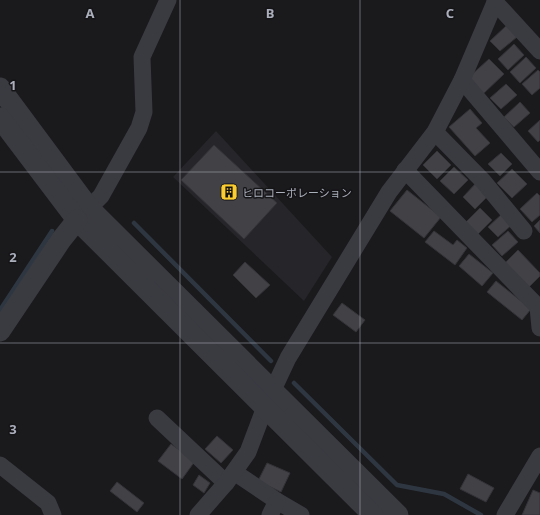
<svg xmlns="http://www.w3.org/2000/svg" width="540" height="515" viewBox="0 0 540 515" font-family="'Noto Sans','Noto Sans JP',sans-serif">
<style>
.built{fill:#262529}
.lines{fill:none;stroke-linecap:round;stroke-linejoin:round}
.stream{stroke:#2e3741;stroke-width:4.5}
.building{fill:#414146;stroke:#343338}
.minor{stroke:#3a3b41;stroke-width:17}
.tertiary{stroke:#3a3b41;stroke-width:21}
.grid{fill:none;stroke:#abafbc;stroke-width:1;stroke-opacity:0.55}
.labels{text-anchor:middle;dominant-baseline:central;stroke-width:3;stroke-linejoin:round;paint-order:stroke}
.poi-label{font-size:11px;fill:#abafbc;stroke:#151417;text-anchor:start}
.grid-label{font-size:13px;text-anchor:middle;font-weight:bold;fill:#abafbc;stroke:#151417;stroke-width:3;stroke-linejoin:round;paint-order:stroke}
</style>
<rect width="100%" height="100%" fill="#1a191c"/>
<polygon class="built" points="216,131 332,257 304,301 173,177"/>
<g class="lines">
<g class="stream">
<polyline points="134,223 271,361"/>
<polyline points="0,310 52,231"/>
<polyline points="294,383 397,485 444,494 481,515"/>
</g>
</g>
<g class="building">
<polygon points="506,26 517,37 500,51 490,41"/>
<polygon points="514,44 524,55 508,70 498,59"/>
<polygon points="526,57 536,68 520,83 510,72"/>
<polygon points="489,59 504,74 483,94 468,78"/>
<polygon points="538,70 540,72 540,88 532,95 522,84"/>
<polygon points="506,84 517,95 501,109 490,98"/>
<polygon points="520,102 530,113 514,127 504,117"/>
<polygon points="470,109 482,123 476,128 490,143 475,156 449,127"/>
<polygon points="540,120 540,140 538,142 528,131"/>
<polygon points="214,145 277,203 244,239 181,180"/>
<polygon points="437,151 451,165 437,179 423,165"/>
<polygon points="501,153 512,164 500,176 488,164"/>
<polygon points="454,167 468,180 454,194 440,181"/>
<polygon points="512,169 527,184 512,198 497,183"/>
<polygon points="477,182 489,195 475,209 463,197"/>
<polygon points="407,190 441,217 424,238 390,211"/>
<polygon points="537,193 540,196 540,215 532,222 520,209"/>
<polygon points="480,208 492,220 478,234 466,222"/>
<polygon points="504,212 514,223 498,237 488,227"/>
<polygon points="540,220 540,233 534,226"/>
<polygon points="434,231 453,245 457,240 467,248 455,265 425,242"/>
<polygon points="508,231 518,242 502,256 492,245"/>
<polygon points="518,250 540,273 540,276 529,287 505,263"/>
<polygon points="469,254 493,273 482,286 459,266"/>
<polygon points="245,262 270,285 256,298 233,275"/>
<polygon points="496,281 531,309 522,320 487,292"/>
<polygon points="342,303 365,320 356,332 333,315"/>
<polygon points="217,436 233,450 221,463 205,449"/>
<polygon points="171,444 195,461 182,479 158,461"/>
<polygon points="267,463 290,473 281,492 258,481"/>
<polygon points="468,474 494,488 486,502 460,489"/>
<polygon points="199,475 210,483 204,493 193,485"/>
<polygon points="117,482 144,503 137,512 110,491"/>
<polygon points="533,490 540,493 540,515 522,515"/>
</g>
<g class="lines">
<g class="minor">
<polyline points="495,2 540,51"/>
<polyline points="462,80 540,172"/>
<polyline points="435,132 483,181 524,231"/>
<polyline points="405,170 538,307 540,328"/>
<polyline points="80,217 101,196 139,128 144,112 142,57 168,0"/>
<polyline points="273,390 288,358 389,192 435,132 462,80 496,0"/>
<polyline points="157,418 226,483"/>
<polyline points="0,465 48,503 53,515"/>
<polyline points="234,472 277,501 301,515"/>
<polyline points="198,515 226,483 248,452 265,407"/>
<polyline points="270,515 277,501"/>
<polyline points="505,515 540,456"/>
</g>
<g class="tertiary">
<polyline points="0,88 89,208 398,515"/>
<polyline points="0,118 77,220 373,515"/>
<polyline points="0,331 61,240 77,220"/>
</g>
</g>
<path class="grid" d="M 180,0 L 180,515M 360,0 L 360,515M 0,172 L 540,172M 0,343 L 540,343"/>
<defs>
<g id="building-square" transform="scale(0.9)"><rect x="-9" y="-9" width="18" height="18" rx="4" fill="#fccd31" stroke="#151417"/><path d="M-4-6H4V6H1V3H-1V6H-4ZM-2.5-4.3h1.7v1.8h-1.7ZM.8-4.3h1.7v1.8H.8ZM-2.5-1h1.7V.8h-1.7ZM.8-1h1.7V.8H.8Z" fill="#111"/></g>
</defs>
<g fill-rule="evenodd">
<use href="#building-square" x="229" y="192"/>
</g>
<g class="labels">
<g class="poi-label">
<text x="242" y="192">ヒロコーポレーション</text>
</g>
</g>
<g class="grid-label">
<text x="90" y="18">A</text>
<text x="270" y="18">B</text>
<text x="450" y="18">C</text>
<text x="13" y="90">1</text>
<text x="13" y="262">2</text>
<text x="13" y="434">3</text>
</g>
</svg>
